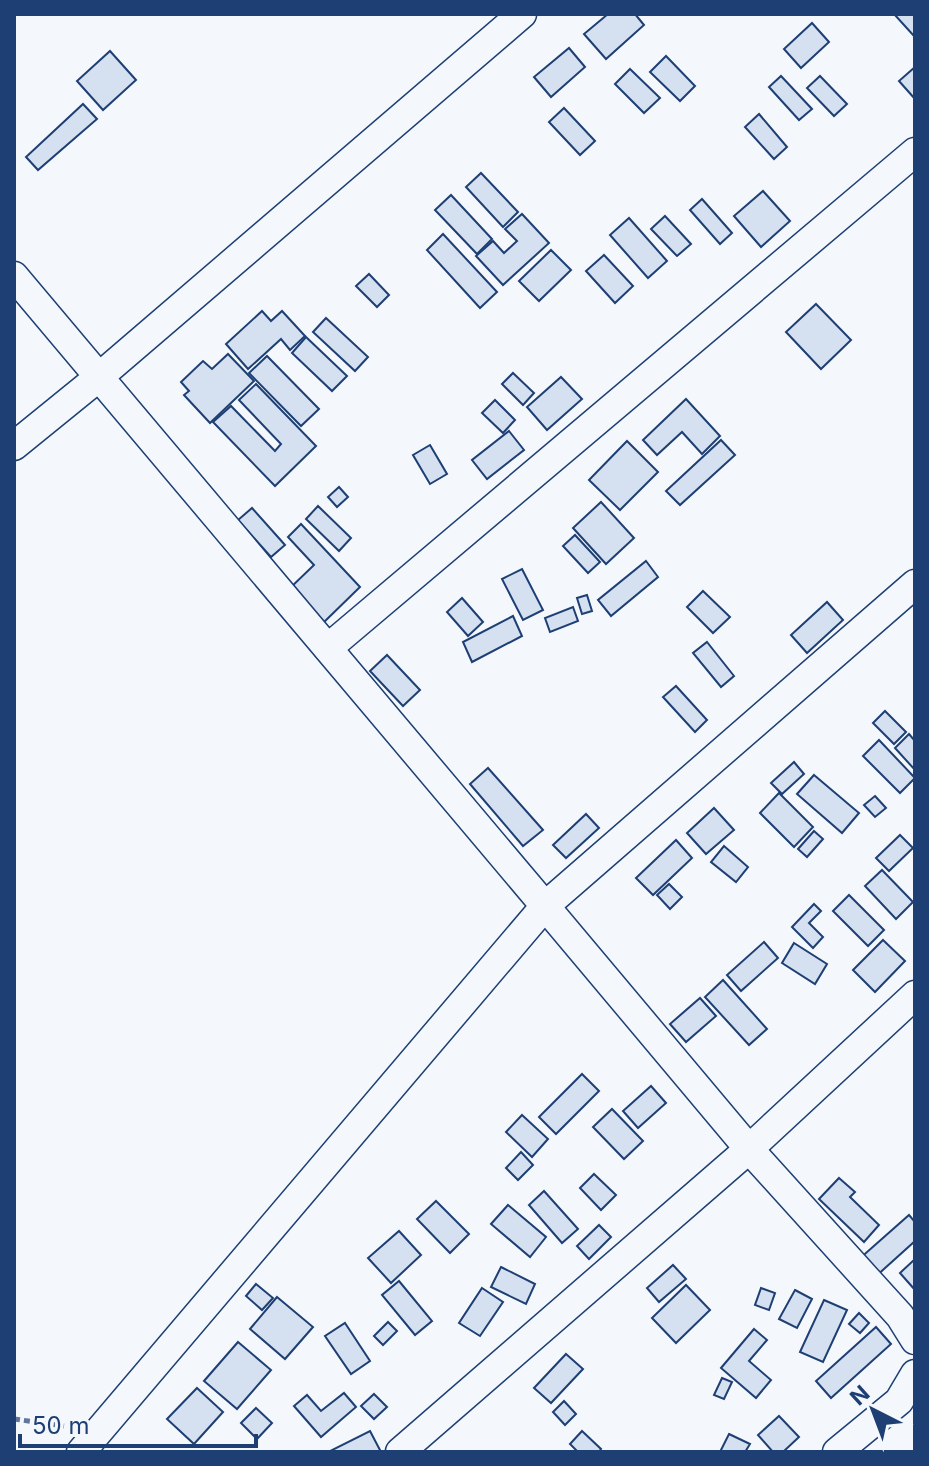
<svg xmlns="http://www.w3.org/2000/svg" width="929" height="1466" viewBox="0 0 929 1466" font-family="Inter,sans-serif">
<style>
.building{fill:#d5e0f0;stroke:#1d3f73;stroke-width:2}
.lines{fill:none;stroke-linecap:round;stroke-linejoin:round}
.minor-casing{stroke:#1d3f73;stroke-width:31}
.path{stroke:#5e769c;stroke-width:5;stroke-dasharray:6 4;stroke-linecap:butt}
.minor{stroke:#f4f7fb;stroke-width:28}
</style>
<rect width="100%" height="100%" fill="#f4f7fb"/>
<g class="building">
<polygon points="608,14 635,14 644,25 606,59 584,34"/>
<polygon points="894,14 915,14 915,35 914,36"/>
<polygon points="812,23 829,42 801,68 784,49"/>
<polygon points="569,48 585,67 551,97 534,77"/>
<polygon points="110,51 136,80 103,110 77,81"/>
<polygon points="666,56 695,86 680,101 650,72"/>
<polygon points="915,67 915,99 899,81"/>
<polygon points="630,69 660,98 644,113 615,84"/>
<polygon points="781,76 812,109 799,120 769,87"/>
<polygon points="820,76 847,104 834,116 807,88"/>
<polygon points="83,104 97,119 38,170 26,157"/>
<polygon points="564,108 595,141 580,155 549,122"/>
<polygon points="759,114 787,147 774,159 745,127"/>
<polygon points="481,173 518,212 503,227 466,187"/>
<polygon points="763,191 790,221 761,247 734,216"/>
<polygon points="451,195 492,239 477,254 435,210"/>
<polygon points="702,199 732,233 720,244 690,210"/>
<polygon points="522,214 549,243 503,285 476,256 493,241 504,253 517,241 505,229"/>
<polygon points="665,216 691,244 677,256 651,229"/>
<polygon points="629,218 667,261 648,278 610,235"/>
<polygon points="443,234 497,292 480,308 427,250"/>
<polygon points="551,250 571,270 539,301 519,281"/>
<polygon points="604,255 633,286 615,303 586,271"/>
<polygon points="369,274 389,295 377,307 356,286"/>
<polygon points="816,304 851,340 821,369 786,332"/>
<polygon points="262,311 271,321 282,311 305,336 290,350 281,339 248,369 226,344"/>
<polygon points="326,318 368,357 355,371 313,332"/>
<polygon points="306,337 347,376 332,391 292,353"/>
<polygon points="228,354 254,381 210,423 184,395 189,391 181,382 203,361 212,369"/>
<polygon points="267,356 319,409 301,426 249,373"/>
<polygon points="513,373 534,393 523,405 502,384"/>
<polygon points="561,377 582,399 547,430 527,407"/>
<polygon points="256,384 316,446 275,486 213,422 231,406 275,451 281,444 239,400"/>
<polygon points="686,399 720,436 702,454 682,432 657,455 643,440"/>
<polygon points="495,400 515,420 503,433 482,413"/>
<polygon points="509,431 524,450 487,479 472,460"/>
<polygon points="721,440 735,455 680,505 666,491"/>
<polygon points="627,441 658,472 620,510 589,480"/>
<polygon points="430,445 447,474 430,484 413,455"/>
<polygon points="339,487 348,497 337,507 328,497"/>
<polygon points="601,502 634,538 606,564 573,528"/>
<polygon points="318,506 351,538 339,551 306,519"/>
<polygon points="252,508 285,545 271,557 238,520"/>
<polygon points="301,524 360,587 321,625 288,590 314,565 288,537"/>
<polygon points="575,535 600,562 588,573 563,546"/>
<polygon points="646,561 658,577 611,616 598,600"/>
<polygon points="522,569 543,610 523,620 502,579"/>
<polygon points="703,591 730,617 713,633 687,607"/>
<polygon points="587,595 592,611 582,614 577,598"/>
<polygon points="462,598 483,622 468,636 447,612"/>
<polygon points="827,602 843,620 807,653 791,635"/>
<polygon points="573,607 578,621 550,632 545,618"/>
<polygon points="513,616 522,636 472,662 463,642"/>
<polygon points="707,642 734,676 721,687 693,653"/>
<polygon points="387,655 420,690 403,706 370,671"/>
<polygon points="676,686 707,720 695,732 663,697"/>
<polygon points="885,711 906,732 894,744 873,723"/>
<polygon points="909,734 915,741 915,770 895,748"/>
<polygon points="879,740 915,778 900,793 863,756"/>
<polygon points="794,762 804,774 782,794 771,783"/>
<polygon points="488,768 543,830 523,846 470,784"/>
<polygon points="814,775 859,813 842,833 797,794"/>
<polygon points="779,793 813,827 794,847 760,813"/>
<polygon points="875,796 886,808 875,817 864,805"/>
<polygon points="714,808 734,830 706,854 687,833"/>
<polygon points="586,814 599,828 566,858 553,845"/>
<polygon points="814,831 823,839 807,857 798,849"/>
<polygon points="900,835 913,848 889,871 876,858"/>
<polygon points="676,840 692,858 653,895 636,878"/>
<polygon points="724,846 748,867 736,882 711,862"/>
<polygon points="882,870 913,902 896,919 865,886"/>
<polygon points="669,884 682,897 670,909 657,895"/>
<polygon points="849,895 884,930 868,946 833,911"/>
<polygon points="814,904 821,911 809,923 823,937 813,948 792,927"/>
<polygon points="883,940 905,961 875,992 853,970"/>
<polygon points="764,942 778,958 741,991 727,975"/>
<polygon points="794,943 827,964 815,984 782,963"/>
<polygon points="723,980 767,1029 749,1045 705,997"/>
<polygon points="700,998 716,1016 686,1042 670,1024"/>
<polygon points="582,1074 599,1091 556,1134 539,1117"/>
<polygon points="651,1086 666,1103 638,1128 623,1111"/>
<polygon points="612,1109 643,1141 624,1159 593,1127"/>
<polygon points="522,1115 548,1139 532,1157 506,1132"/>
<polygon points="521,1152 533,1165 518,1180 506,1168"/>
<polygon points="594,1174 616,1195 601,1210 580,1188"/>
<polygon points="839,1178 855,1192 850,1197 879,1225 864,1242 819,1199"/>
<polygon points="544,1191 578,1229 562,1243 529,1205"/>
<polygon points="436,1201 469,1234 450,1253 417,1219"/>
<polygon points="508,1205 546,1237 530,1257 491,1224"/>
<polygon points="909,1215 915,1222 915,1241 874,1278 858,1260"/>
<polygon points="599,1225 611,1237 589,1259 577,1246"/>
<polygon points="399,1231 421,1255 391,1283 368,1258"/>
<polygon points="915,1259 915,1290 900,1273"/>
<polygon points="673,1265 686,1279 659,1302 647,1288"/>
<polygon points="501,1267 535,1284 526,1304 491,1287"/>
<polygon points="399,1281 432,1321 415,1335 382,1295"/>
<polygon points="256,1284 273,1298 262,1310 246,1296"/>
<polygon points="686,1285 710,1310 676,1343 652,1318"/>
<polygon points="482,1288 503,1302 480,1336 459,1323"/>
<polygon points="761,1288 775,1293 769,1310 755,1305"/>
<polygon points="795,1290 812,1299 797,1328 779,1319"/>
<polygon points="277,1297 313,1327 285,1359 250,1329"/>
<polygon points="824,1300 847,1310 823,1362 800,1352"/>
<polygon points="859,1313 869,1323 860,1333 849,1324"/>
<polygon points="388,1322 397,1331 383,1345 374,1336"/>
<polygon points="345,1323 370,1361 351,1374 325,1336"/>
<polygon points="876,1327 891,1344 831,1398 816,1381"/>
<polygon points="754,1329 767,1340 749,1361 771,1380 756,1398 721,1368"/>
<polygon points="238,1342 271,1370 237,1409 204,1381"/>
<polygon points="566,1354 583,1369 551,1403 534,1388"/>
<polygon points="722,1378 732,1382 724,1399 714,1395"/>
<polygon points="197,1388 223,1412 194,1444 167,1419"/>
<polygon points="344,1393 356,1407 321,1437 294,1406 307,1395 321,1411"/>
<polygon points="374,1394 387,1407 374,1419 361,1406"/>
<polygon points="564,1401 576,1414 565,1425 553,1412"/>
<polygon points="256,1408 272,1423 257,1439 241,1423"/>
<polygon points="779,1416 799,1437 783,1452 773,1452 758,1435"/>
<polygon points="370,1431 381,1452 330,1452 330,1451"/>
<polygon points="582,1431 601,1449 599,1452 578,1452 570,1444"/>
<polygon points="729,1434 750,1444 745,1452 720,1452"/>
</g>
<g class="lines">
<g class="minor-casing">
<g id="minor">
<polyline points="14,276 99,377 14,446"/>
<polyline points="915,584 545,906 749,1149 900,1316 915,1340"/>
<polyline points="328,648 915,152"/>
<polyline points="81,1452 545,906 99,377 522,14"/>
<polyline points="400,1452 749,1149 915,995"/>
<polyline points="837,1452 899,1401 915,1374"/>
</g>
</g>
<polyline class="path" points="14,1419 64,1426"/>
<use href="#minor" class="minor"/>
</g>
<rect width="929" height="1466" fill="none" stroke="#1d3f73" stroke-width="32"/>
<g transform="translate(873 1410) rotate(318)" stroke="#f4f7fb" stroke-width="6" paint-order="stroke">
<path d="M0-6L14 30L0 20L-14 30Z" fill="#1d3f73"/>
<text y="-12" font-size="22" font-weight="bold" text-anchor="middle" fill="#1d3f73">N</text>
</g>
<path d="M20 1434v12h236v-12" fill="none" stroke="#1d3f73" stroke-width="4"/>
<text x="32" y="1434" font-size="24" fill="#1d3f73" stroke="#f4f7fb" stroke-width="6" paint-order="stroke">50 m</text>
</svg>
